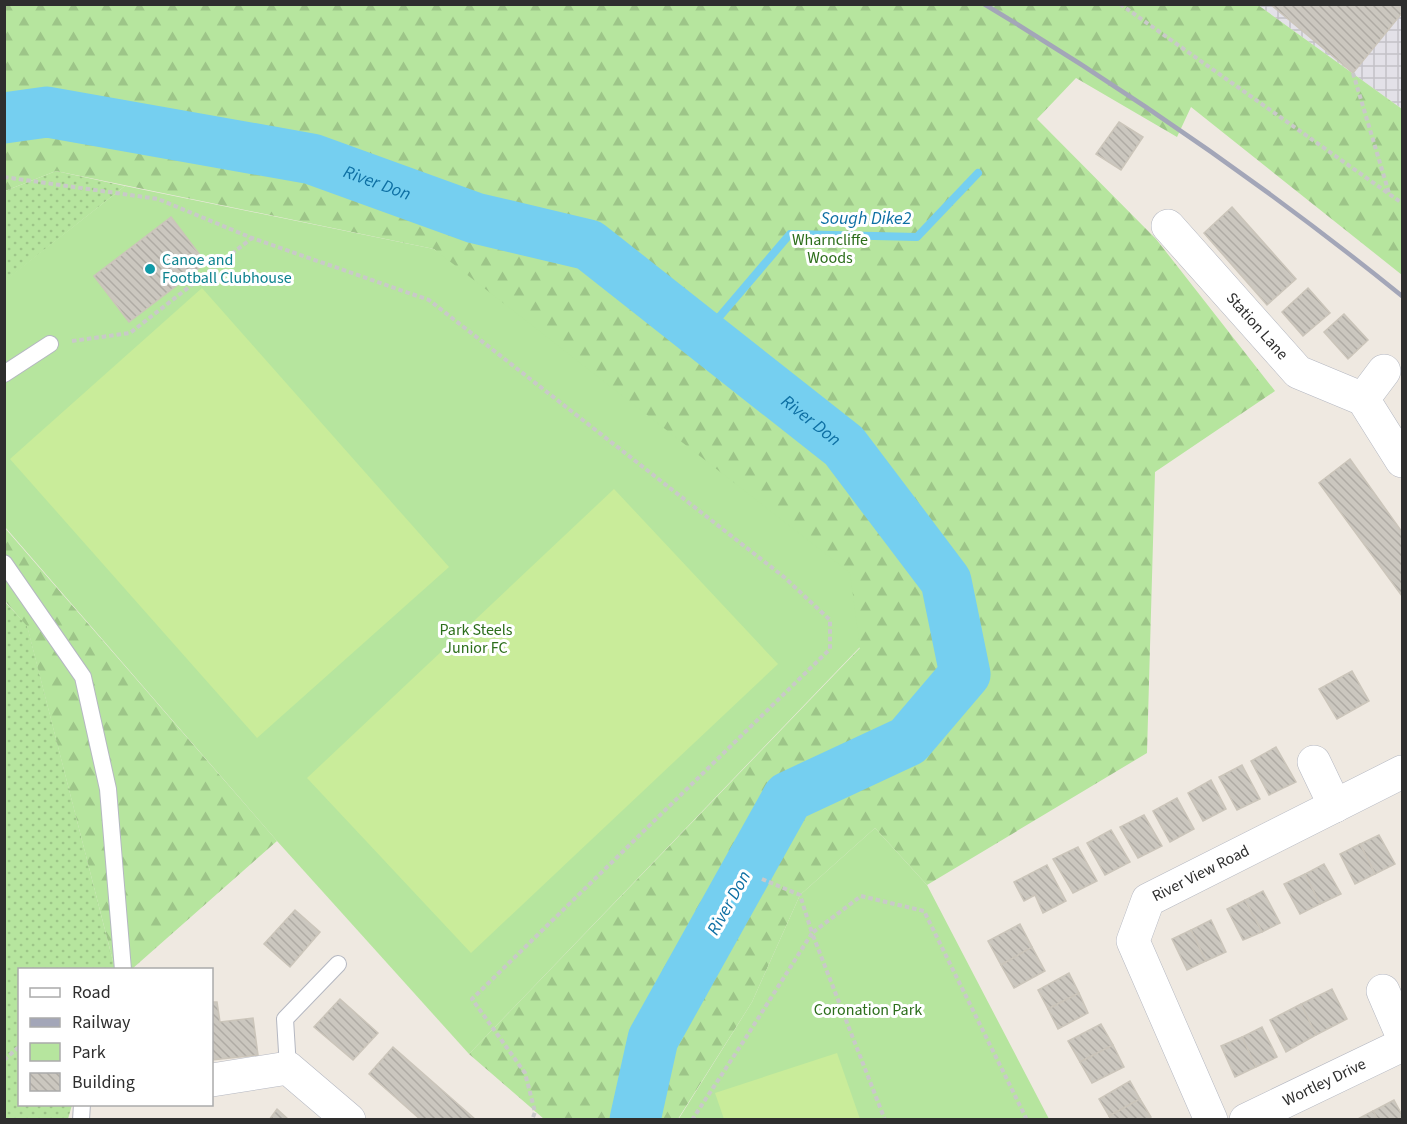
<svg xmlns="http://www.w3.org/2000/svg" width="1407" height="1124" viewBox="0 0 1407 1124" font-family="'Source Sans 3',sans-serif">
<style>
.industrial{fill:url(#industrial-grid)}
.grass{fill:url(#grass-dots)}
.forest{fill:url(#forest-firs)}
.park{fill:#b6e59e}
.pitch{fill:#c9ec9a}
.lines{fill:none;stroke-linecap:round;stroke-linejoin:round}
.stream{stroke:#75cff0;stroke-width:8}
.river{stroke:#75cff0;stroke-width:51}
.building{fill:url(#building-back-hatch);stroke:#cbc5ba;stroke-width:1.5}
.service-casing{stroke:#b4b7c1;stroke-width:18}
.minor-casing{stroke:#b4b7c1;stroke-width:34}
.path{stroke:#c9c9c9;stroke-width:4;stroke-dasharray:4.5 3;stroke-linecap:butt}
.service{stroke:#fff;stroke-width:16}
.minor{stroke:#fff;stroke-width:33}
.rail{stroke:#a3a6b8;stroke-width:4.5}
.culture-dot{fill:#0f9aa8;stroke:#fff;stroke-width:2}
.labels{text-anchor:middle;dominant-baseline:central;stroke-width:6;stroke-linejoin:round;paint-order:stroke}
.park-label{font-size:16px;fill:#2c6e1b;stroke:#fff}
.culture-label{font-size:16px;fill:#0d838f;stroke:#fff;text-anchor:start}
.street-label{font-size:16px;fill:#2e2e2e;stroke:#fff}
.water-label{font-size:18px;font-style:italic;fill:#0d6fa3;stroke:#fff}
</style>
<defs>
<pattern id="industrial-grid" width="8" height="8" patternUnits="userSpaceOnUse" patternTransform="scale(1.5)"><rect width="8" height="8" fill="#e3e1e8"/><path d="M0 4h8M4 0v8" fill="none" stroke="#c3c1c7"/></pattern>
<pattern id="grass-dots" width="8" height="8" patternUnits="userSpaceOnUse" patternTransform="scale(1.5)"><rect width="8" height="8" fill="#b6e59e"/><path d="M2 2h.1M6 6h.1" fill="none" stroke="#9dc588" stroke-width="1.8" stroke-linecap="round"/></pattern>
<pattern id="forest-firs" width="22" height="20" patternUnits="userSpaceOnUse" patternTransform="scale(1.5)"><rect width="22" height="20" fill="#b6e59e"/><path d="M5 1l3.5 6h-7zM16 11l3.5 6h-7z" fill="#9dc588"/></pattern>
<pattern id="building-back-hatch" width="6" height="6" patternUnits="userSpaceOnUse" patternTransform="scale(1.5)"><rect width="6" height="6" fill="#cbc7bf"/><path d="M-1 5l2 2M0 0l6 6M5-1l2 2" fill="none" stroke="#afaba4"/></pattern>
</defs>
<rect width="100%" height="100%" fill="#efe9e1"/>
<polygon class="industrial" points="1258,5 1402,5 1402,109"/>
<g class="grass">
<polygon points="56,171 125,186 5,281 5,191"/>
<polygon points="4,601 27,625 115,969 20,970 20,1104 72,1105 68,1119 5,1119"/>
</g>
<g class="forest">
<polygon points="5,5 1258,5 1402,109 1402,275 1191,107 1177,137 1076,78 1037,119 1156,239 1275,391 1155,472 1147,753 927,885 875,828 800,895 752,1002 678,1119 544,1119 469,1054 860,648 434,249 56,171 5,191"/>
<polygon points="4,527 277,841 132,969 115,969 27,626 5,601"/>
</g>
<g class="park">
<polygon points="125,186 434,249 850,573 860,647 469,1054 277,841 5,527 4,281"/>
<polygon points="875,828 927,885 1049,1119 678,1120 752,1002 800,895"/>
</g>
<g class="pitch">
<polygon points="202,288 449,567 257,738 10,459"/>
<polygon points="614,489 778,664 471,953 307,778"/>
<polygon points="837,1053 860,1119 724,1119 715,1093"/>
</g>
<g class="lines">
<polyline class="stream" points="703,336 790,234 917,237 978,173"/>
<path class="river" id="s1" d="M 4,118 L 47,112 L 312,159 L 475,218 L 589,245 L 844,446 L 946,581 L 965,674 L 908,741 L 788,797 L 653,1039 L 635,1120"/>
</g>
<g class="building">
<polygon points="1270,4 1402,4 1402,13 1353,73"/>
<polygon points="1119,122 1143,137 1121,170 1096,154"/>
<polygon points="1232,207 1296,279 1267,305 1204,233"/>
<polygon points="171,217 206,263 129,322 94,276"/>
<polygon points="1308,288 1330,313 1303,336 1282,312"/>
<polygon points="1344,314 1368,340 1348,359 1324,332"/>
<polygon points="1350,459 1402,532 1402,596 1319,483"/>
<polygon points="1352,671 1369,701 1337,719 1319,689"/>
<polygon points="1276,747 1296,782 1269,795 1251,761"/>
<polygon points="1242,765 1260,799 1237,810 1219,777"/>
<polygon points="1211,780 1226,809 1203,821 1188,793"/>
<polygon points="1177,798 1194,829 1170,842 1153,811"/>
<polygon points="1144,815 1162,846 1138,858 1120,827"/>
<polygon points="1111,830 1130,862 1105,875 1087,843"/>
<polygon points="1379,835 1395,864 1375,874 1360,844"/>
<polygon points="1360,844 1375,874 1355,884 1340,854"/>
<polygon points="1078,847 1097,881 1073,893 1053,859"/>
<polygon points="1324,864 1341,894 1320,904 1305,874"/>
<polygon points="1047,865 1066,901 1043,913 1035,895 1024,901 1014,882"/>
<polygon points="1305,874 1320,904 1300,914 1284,884"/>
<polygon points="1263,891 1280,923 1262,932 1245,900"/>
<polygon points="1245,900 1262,932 1243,940 1227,909"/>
<polygon points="295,910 320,932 290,967 264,944"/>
<polygon points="1211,920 1226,952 1206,961 1191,930"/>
<polygon points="1020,924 1032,947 1001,965 988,941"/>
<polygon points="1191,930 1206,961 1187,970 1172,939"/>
<polygon points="1032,947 1045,971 1014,988 1001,965"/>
<polygon points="1069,973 1079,993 1048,1009 1038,990"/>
<polygon points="1332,989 1347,1019 1316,1035 1301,1004"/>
<polygon points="1079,993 1088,1013 1058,1029 1048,1009"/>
<polygon points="340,999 378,1033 353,1060 314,1027"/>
<polygon points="212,1002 217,1002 220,1022 253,1018 258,1055 212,1060"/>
<polygon points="1301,1004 1316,1035 1286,1052 1270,1020"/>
<polygon points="1101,1024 1113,1045 1080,1062 1068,1041"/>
<polygon points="1262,1027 1277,1057 1256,1067 1242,1037"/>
<polygon points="1242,1037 1256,1067 1235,1077 1221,1046"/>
<polygon points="1113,1045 1124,1067 1092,1083 1080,1062"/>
<polygon points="393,1047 476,1120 421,1120 369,1074"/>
<polygon points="1130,1081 1140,1099 1109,1116 1099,1099"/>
<polygon points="1140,1099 1151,1117 1147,1120 1111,1120 1109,1116"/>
<polygon points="1394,1100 1401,1113 1402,1112 1402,1120 1378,1120 1373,1111"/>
<polygon points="277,1109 289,1120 269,1120"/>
<polygon points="1373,1111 1378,1120 1356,1120"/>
</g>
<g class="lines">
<g class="service-casing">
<g id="service">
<polyline points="4,374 50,344"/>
<polyline points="4,563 83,677 108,789 123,970"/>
<polyline points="288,1068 285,1019 338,964"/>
<polyline points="81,1120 82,1104"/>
</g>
</g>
<g class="minor-casing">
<g id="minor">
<path id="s2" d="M 1168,226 L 1298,372 L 1363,399 L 1402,461"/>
<polyline points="1363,399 1384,371"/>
<polyline points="1314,762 1335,806"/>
<polyline points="1383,991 1402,1035"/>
<polyline points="212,1080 288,1068 349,1120"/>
<path id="s3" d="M 1211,1120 L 1133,941 L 1148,900 L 1402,772"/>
<path id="s4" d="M 1246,1120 L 1402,1045"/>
</g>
</g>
<g class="path">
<polyline points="1120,4 1402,203"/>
<polyline points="1353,73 1389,193"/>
<polyline points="4,177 158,199 252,238 429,300 784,577 830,620 830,649 472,999 525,1073 535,1112 532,1120"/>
<polyline points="72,341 130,333 252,238"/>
<polyline points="762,879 800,895 812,933 861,896 924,911 1027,1120"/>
<polyline points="4,1060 20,1046"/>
<polyline points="692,1120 745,1039 812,933 885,1120"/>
</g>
<use href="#service" class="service"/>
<use href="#minor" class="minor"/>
<path class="rail" d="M 984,4 C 1130,92 1270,189 1402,296"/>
</g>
<circle class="culture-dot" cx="150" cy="269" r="6"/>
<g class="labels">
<g class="park-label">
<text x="830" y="240">Wharncliffe<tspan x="830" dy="18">Woods</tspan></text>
<text x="476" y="630">Park Steels<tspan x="476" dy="18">Junior FC</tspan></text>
<text x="868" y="1010">Coronation Park</text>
</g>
<g class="culture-label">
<text x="162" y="260">Canoe and<tspan x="162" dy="18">Football Clubhouse</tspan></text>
</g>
<g class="street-label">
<text stroke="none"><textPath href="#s2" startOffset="134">Station Lane</textPath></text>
<text stroke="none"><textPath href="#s3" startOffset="298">River View Road</textPath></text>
<text stroke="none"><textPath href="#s4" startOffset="87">Wortley Drive</textPath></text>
</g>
<g class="water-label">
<text stroke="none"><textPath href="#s1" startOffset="382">River Don</textPath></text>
<text x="866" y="218">Sough Dike2</text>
<text stroke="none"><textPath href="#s1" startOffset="886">River Don</textPath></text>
<text transform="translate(729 903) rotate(-61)">River Don</text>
</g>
</g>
<rect width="1407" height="1124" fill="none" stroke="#2e2e2e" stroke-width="12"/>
<rect x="18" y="968" width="195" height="138" fill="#ffffff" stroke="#ababab" stroke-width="1.5"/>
<rect x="30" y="988" width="30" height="9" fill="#ffffff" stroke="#ababab" stroke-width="1.5"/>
<text x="72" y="998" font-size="18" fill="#2e2e2e">Road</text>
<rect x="30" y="1018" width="30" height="9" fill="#a3a6b8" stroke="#ababab" stroke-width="1.5"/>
<text x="72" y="1028" font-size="18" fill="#2e2e2e">Railway</text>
<rect x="30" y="1043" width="30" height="18" fill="#b6e59e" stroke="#ababab" stroke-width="1.5"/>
<text x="72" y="1058" font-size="18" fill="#2e2e2e">Park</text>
<rect x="30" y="1073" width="30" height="18" fill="url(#building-back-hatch)" stroke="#ababab" stroke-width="1.5"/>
<text x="72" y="1088" font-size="18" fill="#2e2e2e">Building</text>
</svg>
